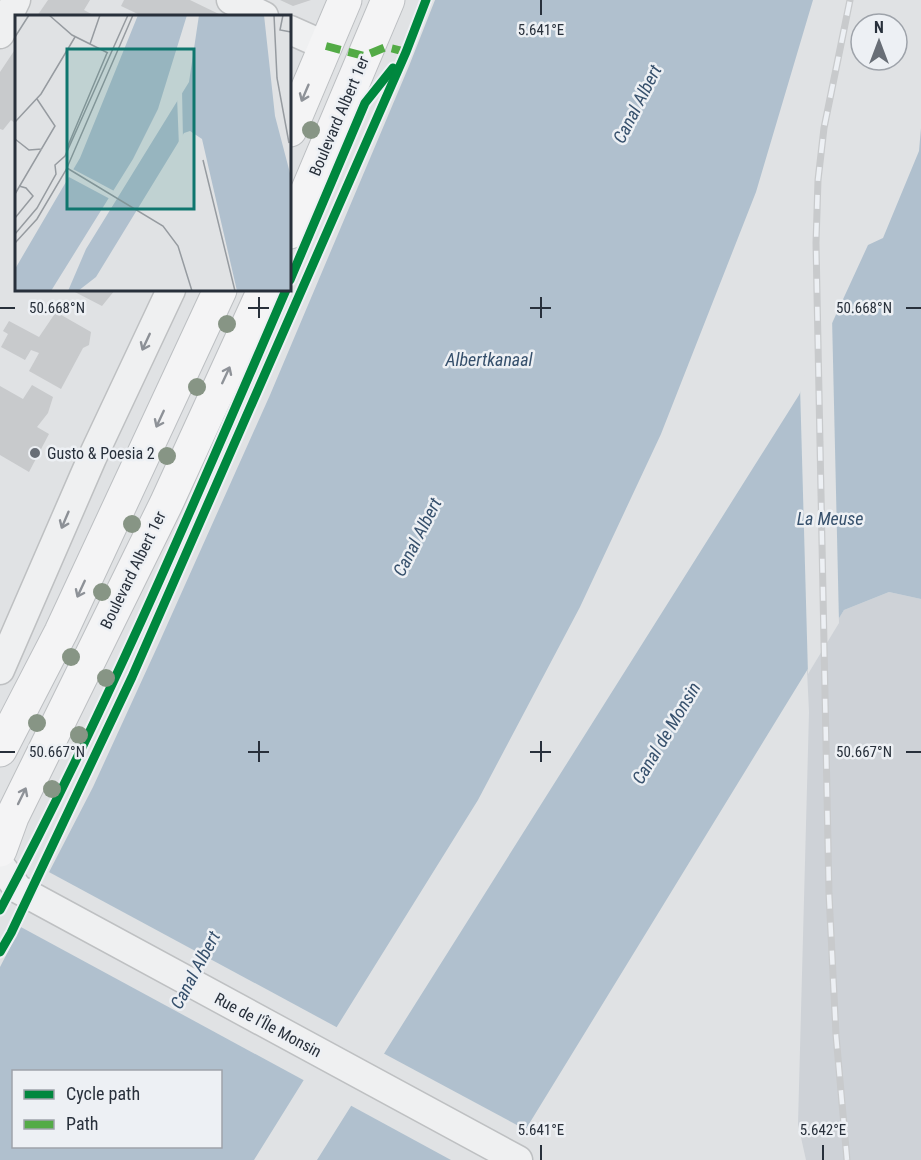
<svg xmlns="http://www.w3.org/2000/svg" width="921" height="1160" viewBox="0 0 921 1160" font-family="'Roboto Condensed',sans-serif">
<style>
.built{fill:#ced2d7}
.water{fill:#b0c0ce;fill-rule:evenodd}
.pier{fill:#e0e2e4}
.building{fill:#c8cacc}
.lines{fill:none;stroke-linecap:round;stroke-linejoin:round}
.minor-casing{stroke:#bec0c2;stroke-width:31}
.major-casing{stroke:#bcbfc2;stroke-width:35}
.minor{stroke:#eff0f1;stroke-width:28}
.major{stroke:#f4f4f5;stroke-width:33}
.rail-casing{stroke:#c8cacc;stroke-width:7}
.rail{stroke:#edf0f4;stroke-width:4.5;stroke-dasharray:14;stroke-linecap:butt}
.quiet{stroke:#53ab46;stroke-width:8;stroke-dasharray:15 8;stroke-linecap:butt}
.cycleway-casing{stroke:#edf0f4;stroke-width:13}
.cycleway{stroke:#00873e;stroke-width:9}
.tree{fill:#879585}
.oneway{stroke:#8e9298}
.oneway2{stroke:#8c9096}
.ticks{fill:none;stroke:#28303b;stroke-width:2}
.poi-dot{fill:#686e76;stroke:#edf0f4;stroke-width:2}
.labels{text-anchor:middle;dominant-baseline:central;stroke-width:5;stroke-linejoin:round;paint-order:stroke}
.street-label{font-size:16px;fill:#28303b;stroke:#edf0f4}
.poi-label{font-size:16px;fill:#28303b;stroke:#edf0f4;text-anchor:start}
.water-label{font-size:18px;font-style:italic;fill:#36506c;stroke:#edf0f4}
.inset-road{fill:none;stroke:#969ba0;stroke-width:1.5}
.view{fill:#0f766e;fill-opacity:0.15;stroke:#0f766e;stroke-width:3}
.inset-edge{fill:none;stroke:#28303b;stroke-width:3}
.ticks-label{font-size:15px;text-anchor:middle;fill:#28303b;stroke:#edf0f4;stroke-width:5;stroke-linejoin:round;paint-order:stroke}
</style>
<rect width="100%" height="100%" fill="#e0e2e4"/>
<polygon class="built" points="889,592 921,599 921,1160 806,1160 798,1124 809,712 807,670 844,610"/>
<g class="water">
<path d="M 435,0 L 813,0 L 756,192 L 661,434 L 580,607 L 478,800 L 254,1160 L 0,1160 L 0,967 L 93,787 L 159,643 L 270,395 L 409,66 ZM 14,1072 L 220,1072 L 220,1146 L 14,1146 Z"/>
<polygon points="921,128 921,599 889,592 844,610 507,1160 317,1160 799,395 868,245 883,238 919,151"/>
</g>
<g class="pier">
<polygon points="832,317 839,623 808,674 800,385"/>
<polygon points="47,871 340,1029 307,1082 19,926"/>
<polygon points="381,1052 528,1131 510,1160 451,1160 348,1104"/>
</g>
<g class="building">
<polygon points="48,0 90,0 84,10 95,16 37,16"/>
<polygon points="124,0 190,0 223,16 142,16 121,6"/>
<polygon points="280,0 311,0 293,6"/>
<polygon points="16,48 16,124 11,120 3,130 0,129 0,72"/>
<polygon points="71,290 115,290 102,306"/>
<polygon points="56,312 91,332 89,345 83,348 61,389 29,371 39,353 31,350 25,360 1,347 8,334 3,331 9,321 39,337"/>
<polygon points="32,385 53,397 48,413 37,427 49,434 29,472 0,455 0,386 23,399"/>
</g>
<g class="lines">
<g class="minor-casing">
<g id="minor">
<polyline points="231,0 264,16"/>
<polyline points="290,30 326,46"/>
<polyline points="0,34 16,0"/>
<polyline points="0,670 92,458 171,290"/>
<polyline points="0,865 18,889 518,1160"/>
</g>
</g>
<g class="major-casing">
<g id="major">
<polyline points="290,130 345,0"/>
<polyline points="290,232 388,0"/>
<polyline points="0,750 61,632 220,290"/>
<polyline points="0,850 12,817 166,504 264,290"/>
</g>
</g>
<use href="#minor" class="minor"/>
<use href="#major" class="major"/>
<g class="rail-casing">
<polyline id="rail" points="847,1160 836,1035 829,894 816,243 818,180 824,128 850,0"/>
</g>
<use href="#rail" class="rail"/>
<polyline class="quiet" points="326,46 364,56 386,47 406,52"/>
<g class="cycleway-casing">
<g id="cycleway">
<polyline points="290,280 365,103 393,68"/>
<path d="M 0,910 C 107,709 196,499 286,290"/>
<polyline points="0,952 11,933 132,677 406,52 426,0"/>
</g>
</g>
<use href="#cycleway" class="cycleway"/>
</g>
<g class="tree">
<circle cx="311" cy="130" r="9"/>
<circle cx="227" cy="324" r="9"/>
<circle cx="197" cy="387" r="9"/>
<circle cx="167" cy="456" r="9"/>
<circle cx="132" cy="524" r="9"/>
<circle cx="102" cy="592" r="9"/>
<circle cx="71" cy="657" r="9"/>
<circle cx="106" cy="678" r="9"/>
<circle cx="37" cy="723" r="9"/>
<circle cx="79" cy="735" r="9"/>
<circle cx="52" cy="789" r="9"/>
</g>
<defs><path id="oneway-shaft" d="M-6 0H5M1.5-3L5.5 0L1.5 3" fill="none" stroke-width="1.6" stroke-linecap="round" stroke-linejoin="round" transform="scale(1.5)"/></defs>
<g class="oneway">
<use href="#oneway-shaft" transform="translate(305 93) rotate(113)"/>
<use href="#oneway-shaft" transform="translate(226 375) rotate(-65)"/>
<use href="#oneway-shaft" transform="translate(160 419) rotate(115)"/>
<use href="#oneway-shaft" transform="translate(81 589) rotate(115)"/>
<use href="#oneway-shaft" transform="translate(22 796) rotate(-64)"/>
</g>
<g class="oneway2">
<use href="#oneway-shaft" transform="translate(146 342) rotate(115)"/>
<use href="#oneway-shaft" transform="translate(65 520) rotate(113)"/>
</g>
<path class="ticks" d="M 541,0 L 541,15M 259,297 L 259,318M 541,297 L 541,318M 0,308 L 15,308M 248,308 L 269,308M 530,308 L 551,308M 906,308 L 921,308M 259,741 L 259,762M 541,741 L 541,762M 0,752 L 15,752M 248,752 L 269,752M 530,752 L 551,752M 906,752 L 921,752M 541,1145 L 541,1160M 823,1145 L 823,1160"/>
<circle class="poi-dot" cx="35" cy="453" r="6"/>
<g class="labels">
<g class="street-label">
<text transform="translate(339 116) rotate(-67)">Boulevard Albert 1er</text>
<text transform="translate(133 570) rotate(-64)">Boulevard Albert 1er</text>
<text transform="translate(268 1025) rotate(28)">Rue de l'Île Monsin</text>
</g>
<g class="poi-label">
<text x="47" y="453">Gusto &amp; Poesia 2</text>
</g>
<g class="water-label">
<text transform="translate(637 104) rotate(-63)">Canal Albert</text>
<text x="489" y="359">Albertkanaal</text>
<text x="830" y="518">La Meuse</text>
<text transform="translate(417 537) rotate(-63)">Canal Albert</text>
<text transform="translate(666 733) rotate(-59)">Canal de Monsin</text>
<text transform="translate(195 970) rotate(-62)">Canal Albert</text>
</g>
</g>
<g transform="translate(15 15)">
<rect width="276" height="276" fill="#e0e2e4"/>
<path d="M 123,0 L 172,0 L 143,94 L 118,144 L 36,276 L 0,276 L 0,254 L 65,143 ZM 184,0 L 249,0 L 260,101 L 276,162 L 276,276 L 222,276 L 187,124 L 175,116 L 169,118 L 81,262 L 63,276 L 53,276 L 71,234 L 174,67 Z" fill="#b0c0ce"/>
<path d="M 167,75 L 168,125 L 164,132 L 162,81 ZM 56,153 L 101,177 L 97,185 L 52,161 Z" fill="#e0e2e4"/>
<path class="inset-road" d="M 34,0 L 57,20 L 93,38M 259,0 L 262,63 L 274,128M 268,0 L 265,15 L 276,17M 0,22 L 14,0M 75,29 L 85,0M 0,107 L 26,79 L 60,22M 0,124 L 14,135 L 27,134M 52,133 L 92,38M 188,145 L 220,276M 52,153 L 148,211 L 163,231 L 177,276M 0,179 L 40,111 L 22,84M 0,203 L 18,181 L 11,173 L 4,171M 0,219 L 22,193 L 41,159 L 40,150 L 50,141 L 113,0M 0,228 L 22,204 L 51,155 L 118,0"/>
<path class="view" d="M 52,34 L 179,34 L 179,194 L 52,194 Z"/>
<rect width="276" height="276" class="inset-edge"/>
</g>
<g class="ticks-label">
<text x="541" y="35">5.641°E</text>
<text x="57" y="313">50.668°N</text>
<text x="864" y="313">50.668°N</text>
<text x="57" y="757">50.667°N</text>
<text x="864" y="757">50.667°N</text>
<text x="541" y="1135">5.641°E</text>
<text x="823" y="1135">5.642°E</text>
</g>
<rect x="12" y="1070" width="210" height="78" fill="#edf0f4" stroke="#9ea3aa" stroke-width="1.5"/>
<rect x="24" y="1090" width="30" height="9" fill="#00873e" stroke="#9ea3aa" stroke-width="1.5"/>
<text x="66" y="1100" font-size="18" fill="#28303b">Cycle path</text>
<rect x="24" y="1120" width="30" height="9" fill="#53ab46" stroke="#9ea3aa" stroke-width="1.5"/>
<text x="66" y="1130" font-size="18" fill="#28303b">Path</text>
<g transform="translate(879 42)"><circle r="28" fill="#edf0f4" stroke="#9ea3aa" stroke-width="1.5"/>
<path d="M0-4.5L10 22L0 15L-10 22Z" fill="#686e76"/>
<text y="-9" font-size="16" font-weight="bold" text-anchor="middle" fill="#28303b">N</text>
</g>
</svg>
